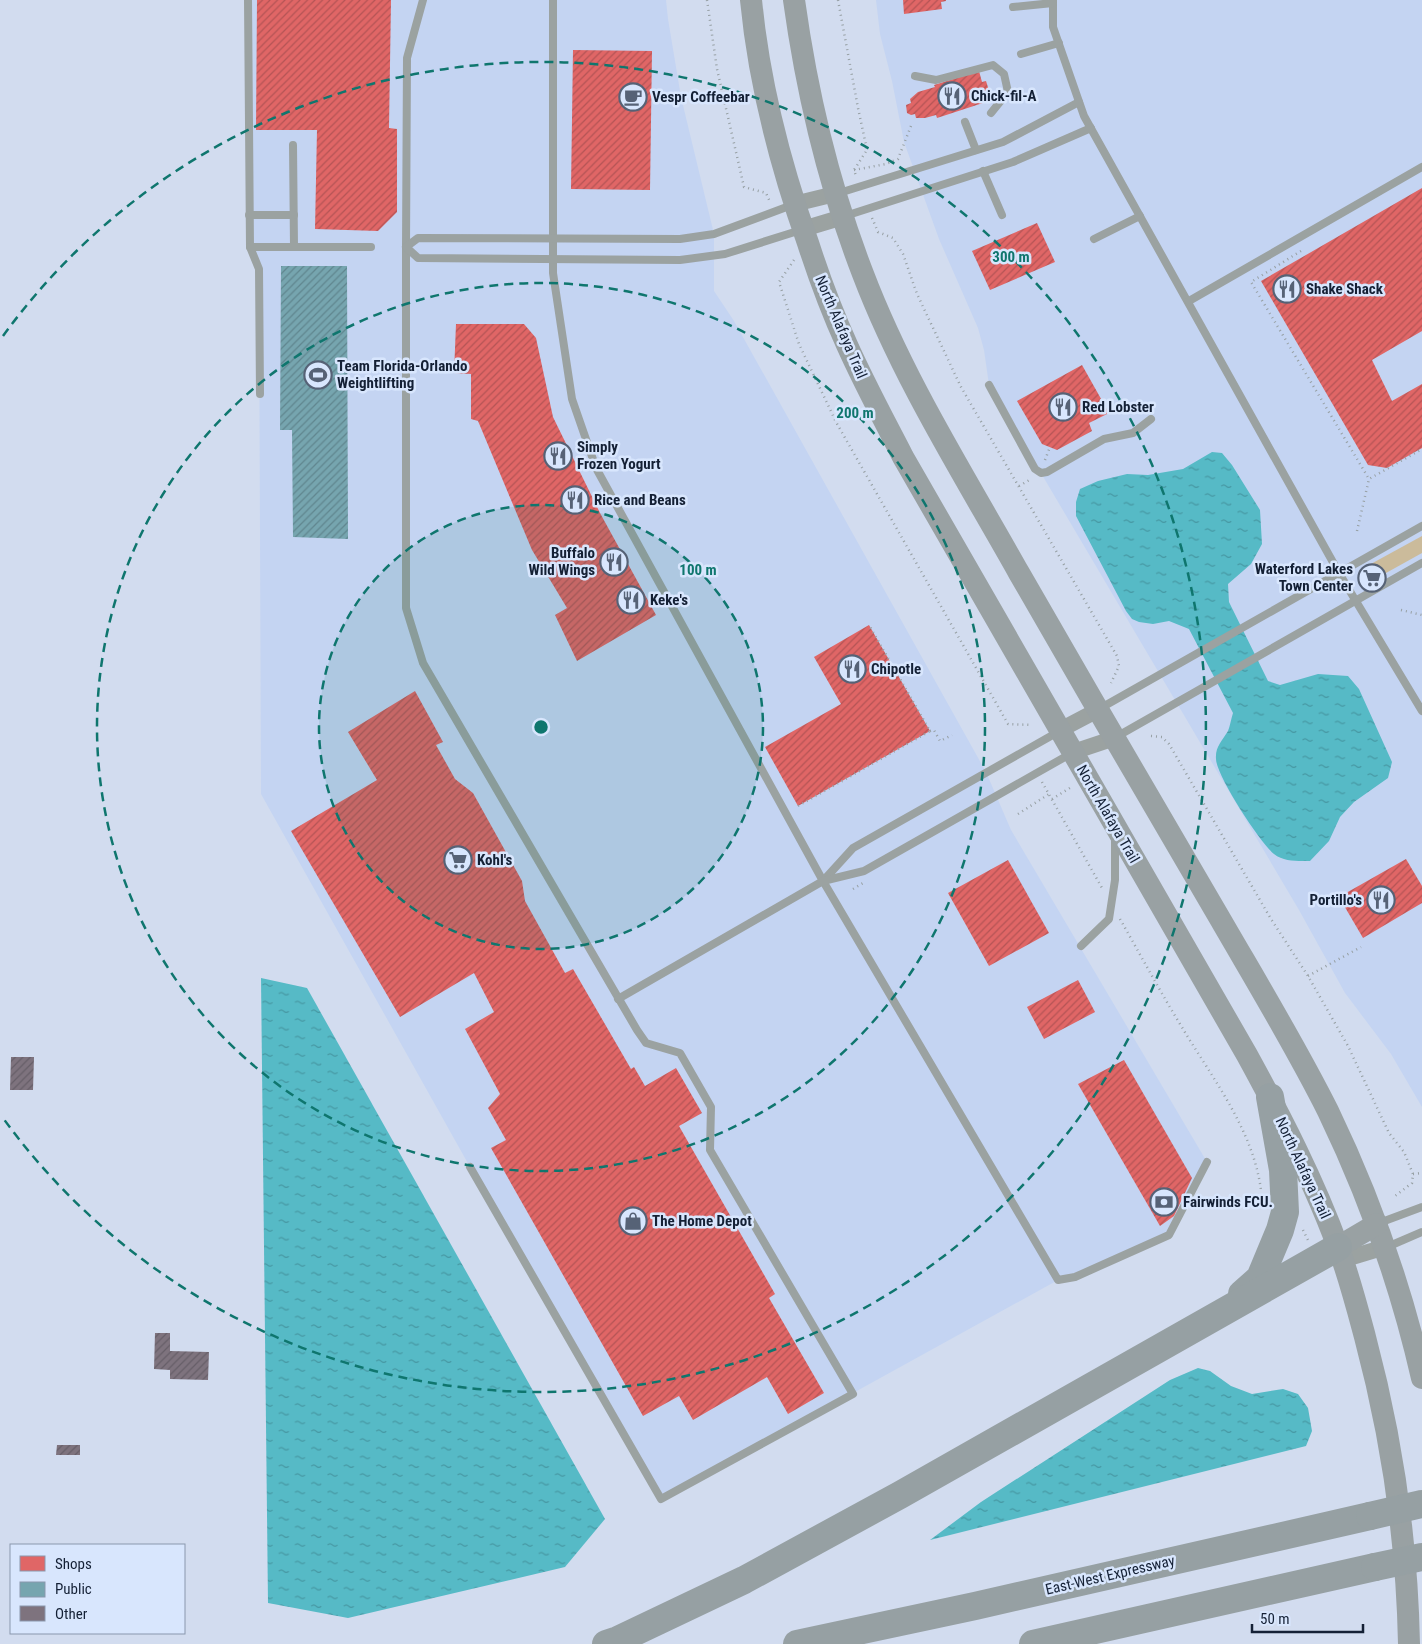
<svg xmlns="http://www.w3.org/2000/svg" width="1422" height="1644" viewBox="0 0 1422 1644" font-family="'Roboto Condensed',sans-serif">
<style>
.built{fill:#c4d4f2}
.grass{fill:#cbbb9b}
.water{fill:url(#water-ripples)}
.shops{fill:url(#shops-hatch)}
.public{fill:url(#public-hatch)}
.building{fill:url(#building-hatch)}
.lines{fill:none;stroke-linecap:round;stroke-linejoin:round}
.path{stroke:#97a0a4;stroke-width:2.5;stroke-dasharray:1 4;stroke-linecap:butt}
.lane{stroke:#9ba2a1;stroke-width:8}
.street{stroke:#9ba2a1;stroke-width:16}
.secondary{stroke:#99a1a3;stroke-width:22}
.highway{stroke:#96a0a3;stroke-width:28}
.highway-bridge{stroke:#96a0a3;stroke-width:28}
.ring{fill:none;stroke:#0f766e;stroke-width:2.5;stroke-dasharray:9 6}
.labels{text-anchor:middle;dominant-baseline:central;stroke-width:5;stroke-linejoin:round;paint-order:stroke}
.poi-label{font-size:15px;font-weight:bold;fill:#142035;stroke:#d8e6fd;text-anchor:start}
.street-label{font-size:15px;fill:#142035;stroke:#d8e6fd}
.centre{fill:#0f766e;stroke:#d8e6fd;stroke-width:2.5}
.ring-label{font-size:15px;text-anchor:middle;font-weight:bold;fill:#0f766e;stroke:#d8e6fd;stroke-width:5;stroke-linejoin:round;paint-order:stroke}
</style>
<defs>
<pattern id="water-ripples" width="26" height="14" patternUnits="userSpaceOnUse" patternTransform="scale(1.25)"><rect width="26" height="14" fill="#56bac6"/><path d="M2 4q2-2 4 0t4 0M15 11q2-2 4 0t4 0" fill="none" stroke="#4697a2"/></pattern>
<pattern id="shops-hatch" width="6" height="6" patternUnits="userSpaceOnUse" patternTransform="scale(1.25)"><rect width="6" height="6" fill="#e06666"/><path d="M-1 1l2-2M0 6l6-6M5 7l2-2" fill="none" stroke="#b45455"/></pattern>
<pattern id="public-hatch" width="6" height="6" patternUnits="userSpaceOnUse" patternTransform="scale(1.25)"><rect width="6" height="6" fill="#76a5af"/><path d="M-1 1l2-2M0 6l6-6M5 7l2-2" fill="none" stroke="#60868f"/></pattern>
<pattern id="building-hatch" width="6" height="6" patternUnits="userSpaceOnUse" patternTransform="scale(1.25)"><rect width="6" height="6" fill="#7e737e"/><path d="M-1 1l2-2M0 6l6-6M5 7l2-2" fill="none" stroke="#665e68"/></pattern>
</defs>
<rect width="100%" height="100%" fill="#d2dcef"/>
<g class="built">
<polygon points="248,0 666,0 668,19 681,97 714,234 714,291 734,321 986,772 1011,830 1207,1162 1169,1235 1075,1277 1058,1280 661,1499 470,1167 261,794 259,269 250,247"/>
<polygon points="876,0 1422,0 1422,1107 1391,1054 1345,993 1299,910 989,385 984,350 978,328 939,239 904,142 892,81 880,34"/>
</g>
<polygon class="grass" points="1422,536 1422,553 1377,578 1369,576 1367,571 1369,565"/>
<g class="water">
<path d="M 1212,452 L 1222,453 L 1232,465 L 1260,510 L 1262,544 L 1251,564 L 1228,584 L 1229,602 L 1268,681 L 1280,685 L 1318,674 L 1348,676 L 1359,689 L 1392,762 L 1388,778 L 1354,802 L 1340,817 L 1329,841 L 1310,861 C 1298,861 1284,862 1274,854 C 1260,843 1216,775 1216,759 C 1215,747 1222,741 1228,731 C 1230,726 1231,719 1233,713 L 1189,629 L 1169,621 L 1153,624 L 1139,622 L 1132,619 L 1126,611 L 1076,516 L 1076,502 L 1080,489 L 1098,481 L 1127,474 L 1148,475 L 1183,469 Z"/>
<polygon points="261,978 307,988 605,1519 565,1567 348,1618 268,1603"/>
<polygon points="1198,1368 1210,1371 1231,1386 1252,1394 1283,1389 1298,1394 1308,1408 1312,1431 1306,1446 930,1540 981,1502 1170,1380"/>
</g>
<g class="shops">
<polygon points="257,0 391,0 389,128 397,129 397,212 378,231 315,229 317,130 256,130"/>
<polygon points="903,0 946,0 946,1 941,2 942,9 904,14"/>
<polygon points="573,50 652,51 650,190 571,189"/>
<polygon points="979,71 982,82 986,81 992,100 937,118 936,115 925,118 916,118 915,114 911,115 907,113 906,105 911,103 910,99 918,92 935,87 934,85"/>
<polygon points="1422,188 1422,331 1372,360 1392,401 1422,384 1422,448 1387,468 1368,465 1261,281"/>
<polygon points="1037,223 1055,262 990,290 972,251"/>
<polygon points="456,324 524,324 536,338 553,417 600,513 656,615 577,661 555,615 567,608 532,550 478,421 471,419 471,374 454,373"/>
<polygon points="1082,365 1109,413 1089,423 1092,431 1057,450 1042,444 1017,401"/>
<polygon points="869,625 930,731 798,806 765,747 841,704 814,657"/>
<polygon points="415,691 443,742 436,745 455,779 473,793 522,881 525,901 565,973 573,969 631,1069 634,1067 645,1086 676,1068 702,1113 679,1126 775,1294 769,1298 824,1393 788,1414 767,1377 693,1420 679,1396 643,1416 491,1148 506,1140 488,1108 500,1094 465,1029 494,1012 474,973 400,1017 291,831 377,780 348,732"/>
<polygon points="1406,859 1422,886 1422,903 1363,938 1339,897"/>
<polygon points="1008,860 1049,933 989,966 948,893"/>
<polygon points="1078,980 1095,1012 1044,1039 1027,1007"/>
<polygon points="1124,1060 1192,1178 1174,1216 1160,1226 1078,1084"/>
</g>
<polygon class="public" points="281,266 347,266 348,539 293,537 292,430 280,430"/>
<g class="building">
<polygon points="11,1057 34,1057 33,1090 10,1090"/>
<polygon points="155,1333 170,1333 170,1351 209,1352 208,1380 170,1379 170,1370 154,1369"/>
<polygon points="57,1445 80,1445 80,1455 56,1455"/>
</g>
<g class="lines">
<g class="path">
<polyline points="707,0 717,69 744,187 766,193 770,202"/>
<polyline points="838,0 858,108 867,150 854,170 856,176"/>
<polyline points="854,170 886,164 898,159 911,126"/>
<polyline points="872,218 878,232 893,238 903,254 917,294 961,387 1117,656 1119,666 1111,683"/>
<polyline points="1301,251 1251,282 1369,479 1422,449"/>
<polyline points="794,260 779,282 799,344 836,422 1008,724 1032,725"/>
<polyline points="1045,460 1050,447"/>
<polyline points="1019,486 1031,479"/>
<polyline points="1357,531 1369,479"/>
<polyline points="1401,610 1422,615"/>
<polyline points="930,731 934,730 940,741 952,735"/>
<polyline points="1151,736 1162,737 1169,744 1271,919 1308,976 1348,1046 1389,1133 1404,1152 1413,1174 1412,1183 1395,1196"/>
<polyline points="1042,782 1102,888"/>
<polyline points="1052,799 1073,786"/>
<polyline points="798,806 930,731 869,625"/>
<polyline points="1018,814 1049,794"/>
<polyline points="853,889 863,883"/>
<path d="M 1120,919 C 1141,956 1161,993 1183,1029 C 1213,1079 1253,1130 1261,1190"/>
<polyline points="1308,976 1361,947"/>
<polyline points="1413,1174 1422,1173"/>
<polyline points="1303,1230 1308,1240"/>
</g>
<g class="lane">
<polyline points="248,0 250,247 259,269 260,394"/>
<polyline points="423,0 407,58 406,247 406,608 423,663 637,1030 646,1043 680,1053 711,1107 710,1150 853,1394 661,1499 470,1167"/>
<polyline points="553,0 553,273 572,399 596,468 823,881 1058,1280 1075,1277 1169,1235 1207,1162"/>
<polyline points="1053,0 1053,27 1084,116 1339,573 1422,711"/>
<polyline points="1013,7 1053,3"/>
<polyline points="1021,54 1059,43"/>
<polyline points="915,76 936,80 993,65 1004,74 1008,92 991,113"/>
<polyline points="965,122 976,150"/>
<polyline points="293,145 294,247"/>
<polyline points="983,171 1002,215"/>
<polyline points="839,193 1003,142 1079,102"/>
<polyline points="792,205 714,234 680,239 418,238 406,247 418,258 680,260 725,254 801,230"/>
<polyline points="249,215 294,215"/>
<polyline points="845,216 1013,162 1091,128"/>
<polyline points="1094,239 1140,216"/>
<polyline points="250,247 371,247"/>
<polyline points="1189,301 1422,167"/>
<polyline points="989,385 1035,469 1041,473 1047,472 1104,439 1133,433 1151,419"/>
<polyline points="1099,709 1422,526"/>
<polyline points="1116,737 1422,563"/>
<polyline points="823,881 853,848 1058,732"/>
<polyline points="1081,946 1109,919 1115,880 1115,839"/>
<polyline points="618,999 823,881 864,871 1072,753"/>
<polyline points="1379,1223 1422,1207"/>
<polyline points="1387,1247 1422,1232"/>
</g>
<g class="street">
<polyline points="794,204 835,194"/>
<polyline points="803,229 843,217"/>
<polyline points="1060,730 1098,710"/>
<polyline points="1073,752 1115,738"/>
<polyline points="1342,1260 1385,1247"/>
</g>
<g class="secondary">
<path d="M 751,0 C 759,83 780,164 808,243 C 819,277 832,312 847,345 C 864,383 884,420 903,457 L 1247,1055 C 1281,1117 1314,1181 1338,1247 C 1349,1276 1357,1307 1365,1337 C 1392,1438 1407,1540 1409,1644"/>
<path d="M 794,0 C 807,94 829,186 863,274 C 903,379 964,475 1019,573 C 1085,688 1152,803 1219,917 C 1256,981 1295,1045 1328,1111 C 1369,1196 1401,1286 1422,1378"/>
<polyline points="1338,1247 1377,1224"/>
</g>
<g class="highway">
<polyline points="1242,1294 1260,1278 1280,1230 1285,1212 1283,1170 1270,1097"/>
<polyline points="606,1644 618,1640 744,1580 900,1495 1338,1247"/>
<polyline points="797,1644 975,1606 1370,1516"/>
<polyline points="1033,1644 1375,1567"/>
</g>
<g class="highway-bridge">
<polyline points="1370,1516 1422,1504"/>
<polyline points="1375,1567 1422,1557"/>
</g>
</g>
<circle cx="541" cy="727" r="222" fill="#0f766e" fill-opacity=".12"/>
<g class="ring">
<circle cx="541" cy="727" r="222"/>
<circle cx="541" cy="727" r="444"/>
<path d="M3 336A665 665 0 1 1 3 1118"/>
</g>
<defs>
<g id="restaurant-ring" transform="scale(1.4375)"><circle r="9.5" fill="#d8e6fd" stroke="#566276" stroke-width="1.5"/><path d="M-5-6h1v4h1v-4h1v4h1v-4h1v5L-1.5 .5V6h-2V.5L-5-1ZM5-6V6H3V1.5H1.5Q1.5-4 5-6Z" fill="#566276"/></g>
<g id="cafe-ring" transform="scale(1.4375)"><circle r="9.5" fill="#d8e6fd" stroke="#566276" stroke-width="1.5"/><path d="M-5.5-4.5H6V0H3Q3 3.5 0 3.5H-2.5Q-5.5 3.5-5.5 0ZM3-3.2v2h1.7v-2ZM-6 4.5H4V6H-6Z" fill="#566276"/></g>
<g id="stadium-ring" transform="scale(1.4375)"><circle r="9.5" fill="#d8e6fd" stroke="#566276" stroke-width="1.5"/><path d="M0-5a6.5 5 0 1 0 0 10a6.5 5 0 1 0 0-10ZM-3.5-1.8h7v3.6h-7Z" fill="#566276"/></g>
<g id="supermarket-ring" transform="scale(1.4375)"><circle r="9.5" fill="#d8e6fd" stroke="#566276" stroke-width="1.5"/><path d="M-6-5.5h2.5l.6 2H6L4.5 2H-2.5L-4.4-4H-6ZM-1.5 3.2a1.3 1.3 0 1 0 .1 0ZM3 3.2a1.3 1.3 0 1 0 .1 0Z" fill="#566276"/></g>
<g id="bank-ring" transform="scale(1.4375)"><circle r="9.5" fill="#d8e6fd" stroke="#566276" stroke-width="1.5"/><path d="M-6-4H6V4H-6ZM0-2.3a2.3 2.3 0 1 0 0 4.6a2.3 2.3 0 1 0 0-4.6Z" fill="#566276"/></g>
<g id="shop-ring" transform="scale(1.4375)"><circle r="9.5" fill="#d8e6fd" stroke="#566276" stroke-width="1.5"/><path d="M-5-2.5h2.3a2.7 3.5 0 0 1 5.4 0H5L5.5 6h-11ZM-1.5-2.5h3a1.5 2.3 0 0 0-3 0Z" fill="#566276"/></g>
</defs>
<g fill-rule="evenodd">
<use href="#restaurant-ring" x="952" y="96"/>
<use href="#cafe-ring" x="633" y="97"/>
<use href="#restaurant-ring" x="1287" y="289"/>
<use href="#stadium-ring" x="318" y="375"/>
<use href="#restaurant-ring" x="1063" y="407"/>
<use href="#restaurant-ring" x="558" y="456"/>
<use href="#restaurant-ring" x="575" y="500"/>
<use href="#restaurant-ring" x="614" y="562"/>
<use href="#supermarket-ring" x="1372" y="578"/>
<use href="#restaurant-ring" x="631" y="600"/>
<use href="#restaurant-ring" x="852" y="669"/>
<use href="#supermarket-ring" x="458" y="860"/>
<use href="#restaurant-ring" x="1381" y="900"/>
<use href="#bank-ring" x="1164" y="1202"/>
<use href="#shop-ring" x="633" y="1221"/>
</g>
<g class="labels">
<g class="poi-label">
<text x="971" y="96">Chick-fil-A</text>
<text x="652" y="97">Vespr Coffeebar</text>
<text x="1306" y="289">Shake Shack</text>
<text x="337" y="366">Team Florida-Orlando<tspan x="337" dy="17">Weightlifting</tspan></text>
<text x="1082" y="407">Red Lobster</text>
<text x="577" y="447">Simply<tspan x="577" dy="17">Frozen Yogurt</tspan></text>
<text x="594" y="500">Rice and Beans</text>
<text x="595" y="553" text-anchor="end">Buffalo<tspan x="595" dy="17">Wild Wings</tspan></text>
<text x="1353" y="569" text-anchor="end">Waterford Lakes<tspan x="1353" dy="17">Town Center</tspan></text>
<text x="650" y="600">Keke's</text>
<text x="871" y="669">Chipotle</text>
<text x="477" y="860">Kohl's</text>
<text x="1362" y="900" text-anchor="end">Portillo's</text>
<text x="1183" y="1202">Fairwinds FCU.</text>
<text x="652" y="1221">The Home Depot</text>
</g>
<g class="street-label">
<text transform="translate(841 327) rotate(67)">North Alafaya Trail</text>
<text transform="translate(1108 814) rotate(60)">North Alafaya Trail</text>
<text transform="translate(1303 1168) rotate(65)">North Alafaya Trail</text>
<text transform="translate(1110 1575) rotate(-13)">East-West Expressway</text>
</g>
</g>
<circle cx="541" cy="727" r="8" class="centre"/>
<g class="ring-label">
<text x="1011" y="262">300 m</text>
<text x="855" y="418">200 m</text>
<text x="698" y="575">100 m</text>
</g>
<rect x="10" y="1544" width="175" height="90" fill="#d8e6fd" stroke="#8a97ad"/>
<rect x="20" y="1556" width="25" height="15" fill="#e06666" stroke="#8a97ad"/>
<text x="55" y="1569" font-size="15" fill="#142035">Shops</text>
<rect x="20" y="1582" width="25" height="15" fill="#76a5af" stroke="#8a97ad"/>
<text x="55" y="1594" font-size="15" fill="#142035">Public</text>
<rect x="20" y="1606" width="25" height="15" fill="#7e737e" stroke="#8a97ad"/>
<text x="55" y="1619" font-size="15" fill="#142035">Other</text>
<path d="M1252 1624v8h111v-8" fill="none" stroke="#142035" stroke-width="2.5"/>
<text x="1260" y="1624" font-size="15" fill="#142035" stroke="#d8e6fd" stroke-width="4" paint-order="stroke">50 m</text>
</svg>
